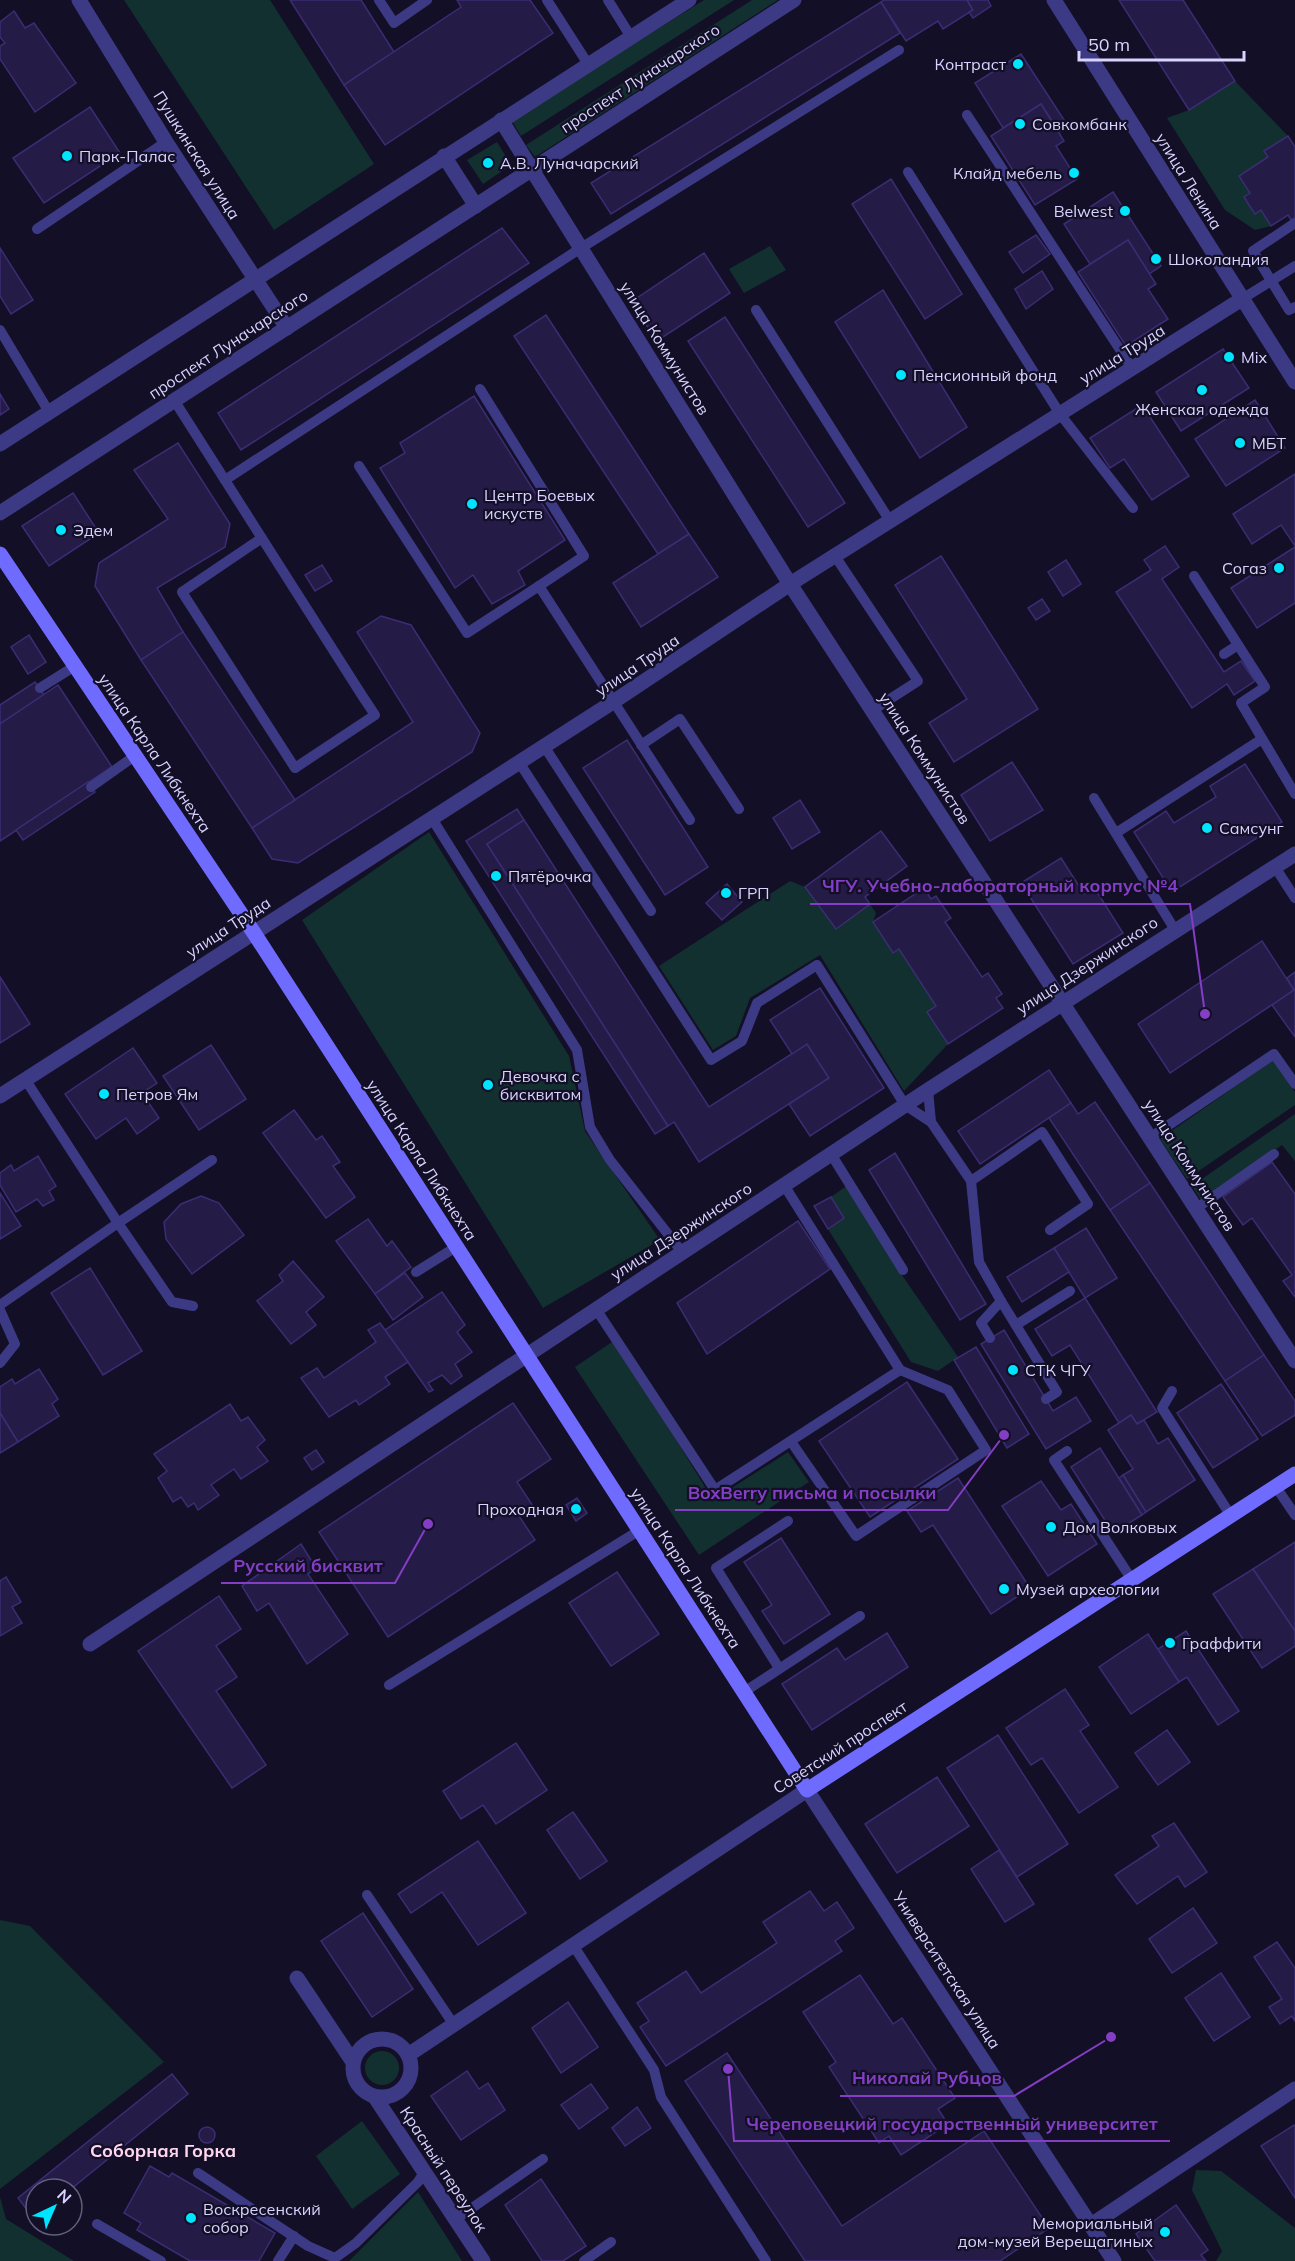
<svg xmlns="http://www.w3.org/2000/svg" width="1295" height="2261" viewBox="0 0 1295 2261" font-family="Mulish,sans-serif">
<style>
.green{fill:#12302f}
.building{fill:#241b47;stroke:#3b2d73;stroke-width:1.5}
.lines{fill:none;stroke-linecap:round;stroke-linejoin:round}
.service{stroke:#3d3a85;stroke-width:10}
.minor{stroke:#3d3a85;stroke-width:15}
.tertiary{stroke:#3d3a85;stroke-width:15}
.secondary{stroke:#6f6bff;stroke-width:15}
.poi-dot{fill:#00e5ff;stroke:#130f26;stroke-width:2}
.labels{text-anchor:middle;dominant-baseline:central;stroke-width:4.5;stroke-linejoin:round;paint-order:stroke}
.poi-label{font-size:16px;fill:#d9d4ff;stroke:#130f26;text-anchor:start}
.street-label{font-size:16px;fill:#d9d4ff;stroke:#130f26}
.neighbourhood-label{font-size:18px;font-weight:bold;fill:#ffd6f0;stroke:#130f26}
.leader{fill:none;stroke:#843dc5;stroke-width:2}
.callout-dot{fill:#843dc5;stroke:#130f26;stroke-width:2}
.callout-label{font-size:18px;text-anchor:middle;font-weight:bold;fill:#843dc5;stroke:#130f26;stroke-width:4.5;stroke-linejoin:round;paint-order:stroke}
</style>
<rect width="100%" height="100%" fill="#130f26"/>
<g class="green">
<polygon points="124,0 270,0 374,164 274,230"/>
<polygon points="704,0 734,0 521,136 512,121"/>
<polygon points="752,0 778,0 535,157 526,145"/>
<polygon points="1235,81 1288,136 1264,151 1268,157 1239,176 1250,193 1244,197 1261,210 1271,226 1255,230 1225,210 1167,118 1189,110"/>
<polygon points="497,142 511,165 483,184 467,160"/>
<polygon points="770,246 786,270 744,293 729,269"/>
<polygon points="429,832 569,1056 585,1131 660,1240 543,1308 302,920"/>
<polygon points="790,881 805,887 836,928 870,904 876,913 873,922 893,953 899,949 936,1006 928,1012 948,1044 904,1091 820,955 750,998 736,1036 713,1050 659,966"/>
<polygon points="1273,1060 1295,1092 1295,1105 1187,1179 1160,1139"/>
<polygon points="1295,1114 1295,1161 1282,1145 1201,1200 1192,1186"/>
<polygon points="849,1184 902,1275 958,1357 938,1371 911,1362 828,1229 844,1218 831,1197"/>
<polygon points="615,1340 713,1500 788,1452 809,1482 699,1555 575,1367"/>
<polygon points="0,1920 30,1926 164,2062 0,2189"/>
<circle cx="382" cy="2068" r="17"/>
<polygon points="362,2121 400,2174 352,2209 316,2156"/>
<polygon points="1196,2170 1221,2171 1295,2228 1295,2261 1216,2261 1222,2251 1192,2190"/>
<polygon points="418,2192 462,2261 349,2261"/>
<polygon points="0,2197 6,2219 74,2261 0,2261"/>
</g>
<g class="building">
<polygon points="290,0 361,0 394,52 344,85"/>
<polygon points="457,0 530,0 553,33 385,145 344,85 461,7"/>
<polygon points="884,0 967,0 973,10 943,29 938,21 906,41 881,2"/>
<polygon points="967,0 988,0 991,6 973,18 969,12 973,10"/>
<polygon points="1119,0 1183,0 1235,81 1189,110"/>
<polygon points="881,2 900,33 611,214 591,183"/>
<polygon points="14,11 25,28 34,23 76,83 35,112 0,59 0,46 5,43 0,37 0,22"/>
<polygon points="1021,54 1068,126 1059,132 1041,104 1003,128 975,83"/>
<polygon points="1041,104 1064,141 1056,146 1077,179 1035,205 991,136"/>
<polygon points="90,107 120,153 44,203 13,158"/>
<polygon points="1288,136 1295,147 1295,218 1291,220 1288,215 1271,226 1261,210 1255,214 1249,205 1244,197 1250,193 1239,176 1268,157 1264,151"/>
<polygon points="891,179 962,294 925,319 852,204"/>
<polygon points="1113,192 1161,266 1149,274 1128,240 1090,264 1064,224"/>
<polygon points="502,228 529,263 241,450 218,413"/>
<polygon points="1036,235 1050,254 1023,273 1009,252"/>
<polygon points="1128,240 1156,284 1148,289 1168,319 1126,346 1078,272"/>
<polygon points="0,248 33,300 11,314 0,296"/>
<polygon points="704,253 730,293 657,341 631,302"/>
<polygon points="1042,271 1053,289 1026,309 1015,289"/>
<polygon points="883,290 967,427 920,458 835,322"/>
<polygon points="546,315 689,534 658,554 514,336"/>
<polygon points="725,317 845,503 808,527 688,341"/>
<polygon points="1223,349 1249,388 1181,431 1156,392"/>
<polygon points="0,394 9,409 0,415"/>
<polygon points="474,396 565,540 518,571 525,585 492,604 473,575 455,588 380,468 405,453 400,443"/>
<polygon points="1255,400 1285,448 1226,486 1195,439"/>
<polygon points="1142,405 1189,476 1152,500 1124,459 1110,468 1090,438"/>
<polygon points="178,443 230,524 225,547 157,588 183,632 141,660 95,586 99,563 168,519 134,470"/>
<polygon points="1295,474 1295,546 1281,525 1252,544 1233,514"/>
<polygon points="73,493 99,533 49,566 22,526"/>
<polygon points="689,534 718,577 641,627 613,583"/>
<polygon points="1165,546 1179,567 1162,579 1224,672 1241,661 1255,681 1234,695 1227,684 1192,708 1116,592 1151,570 1144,560"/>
<polygon points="1295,547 1295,603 1257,628 1231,588"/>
<polygon points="941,556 1038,709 954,762 929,723 967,699 895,585"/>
<polygon points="1066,560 1081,584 1063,596 1048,572"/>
<polygon points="322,565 332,581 315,591 305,575"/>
<polygon points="1042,599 1050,611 1036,620 1028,608"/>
<polygon points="381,616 411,625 480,733 472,752 298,863 272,859 252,828 413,722 357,632"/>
<polygon points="183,632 295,800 252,828 141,660"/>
<polygon points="29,635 46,662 28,674 11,647"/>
<polygon points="35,682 44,695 0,724 0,705"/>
<polygon points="58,685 112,767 0,841 0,724"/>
<polygon points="627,740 708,867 665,895 583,768"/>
<polygon points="1012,762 1043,810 990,841 961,795"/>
<polygon points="1245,764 1282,822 1172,892 1134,832 1166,811 1174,823 1216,797 1210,786"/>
<polygon points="88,782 95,792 23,840 16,830"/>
<polygon points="800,800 820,832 792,849 773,818"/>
<polygon points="517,809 524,820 487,844 668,1126 655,1134 466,841"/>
<polygon points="524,820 709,1107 807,1044 829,1078 699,1162 674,1122 668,1126 487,844"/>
<polygon points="881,831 907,866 865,897 870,904 836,929 805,887"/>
<polygon points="1061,858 1084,894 1094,887 1123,933 1073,964 1021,883"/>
<polygon points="727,884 742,902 722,920 706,903"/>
<polygon points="924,888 931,899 936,896 951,918 945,922 982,977 988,973 1002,994 996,998 1003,1008 948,1044 927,1012 936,1006 899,949 893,953 873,922"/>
<polygon points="1262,941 1294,990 1170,1073 1138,1024"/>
<polygon points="1295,972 1295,1037 1272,1005 1294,990 1287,978"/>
<polygon points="0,977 30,1024 0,1043"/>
<polygon points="820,988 884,1088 810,1136 789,1104 829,1078 807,1044 792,1054 770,1020"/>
<polygon points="211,1045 246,1099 199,1130 163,1076"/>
<polygon points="133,1048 157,1083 142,1093 159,1118 137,1134 126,1118 96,1139 65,1094"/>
<polygon points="1049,1070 1071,1103 980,1164 958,1131"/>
<polygon points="1095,1102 1150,1183 1110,1210 1049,1118 1071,1103 1078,1114"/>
<polygon points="294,1110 316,1140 322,1136 340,1162 333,1166 355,1197 326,1218 263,1133"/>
<polygon points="895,1153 986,1304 960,1320 869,1170"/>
<polygon points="38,1156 56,1186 49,1191 54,1200 43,1206 37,1199 16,1212 0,1185 0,1173 11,1165 14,1171"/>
<polygon points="1272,1162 1295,1194 1295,1297 1283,1281 1292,1275 1252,1218 1243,1225 1223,1197"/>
<polygon points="1150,1183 1264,1355 1225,1381 1110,1210"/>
<polygon points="0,1193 21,1226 0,1239"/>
<polygon points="201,1196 219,1203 244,1235 192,1274 166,1239 164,1222 181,1204"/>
<polygon points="831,1197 844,1218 828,1229 814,1206"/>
<polygon points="368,1219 387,1246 392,1241 411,1267 375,1294 336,1241"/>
<polygon points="798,1221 830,1269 707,1354 677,1303"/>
<polygon points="1086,1228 1117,1278 1085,1298 1054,1248"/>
<polygon points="1054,1248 1069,1272 1022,1302 1007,1277"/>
<polygon points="293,1261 324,1297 306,1312 316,1325 291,1344 257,1301 283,1281 279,1275"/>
<polygon points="90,1268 142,1351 103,1375 51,1293"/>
<polygon points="405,1273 423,1297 393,1320 375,1294"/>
<polygon points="442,1292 465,1325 457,1332 472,1352 455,1364 462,1376 451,1384 442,1375 428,1383 433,1390 429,1392 385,1330"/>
<polygon points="1085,1298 1157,1412 1137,1424 1131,1415 1119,1423 1070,1345 1052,1356 1035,1329"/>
<polygon points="380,1323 408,1362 385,1377 390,1384 359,1405 356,1400 329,1417 301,1378 317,1368 324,1378 376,1342 368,1330"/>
<polygon points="1004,1330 1053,1411 1076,1397 1091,1421 1046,1449 981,1344"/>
<polygon points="976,1347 1029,1434 1007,1448 954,1360"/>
<polygon points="1264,1355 1295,1401 1295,1415 1262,1436 1225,1381"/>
<polygon points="39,1369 58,1399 52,1404 59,1416 18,1442 0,1413 0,1387 12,1379 15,1384"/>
<polygon points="907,1382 958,1459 870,1517 819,1441"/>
<polygon points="1221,1384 1258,1439 1213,1468 1177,1413"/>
<polygon points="513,1403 551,1459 517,1482 533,1506 519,1516 535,1540 388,1637 319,1532"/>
<polygon points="230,1404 241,1421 248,1417 265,1440 257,1447 268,1461 241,1479 234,1469 211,1485 219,1495 198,1510 194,1503 188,1507 181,1497 173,1502 158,1478 167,1471 154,1454"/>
<polygon points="0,1413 18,1442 0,1453"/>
<polygon points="1131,1415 1137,1424 1144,1420 1158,1444 1168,1438 1195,1480 1146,1512 1123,1475 1133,1469 1108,1430"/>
<polygon points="1100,1448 1142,1515 1113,1533 1071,1467"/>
<polygon points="316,1450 324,1462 312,1470 304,1458"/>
<polygon points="1123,1475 1146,1512 1142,1515 1119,1478"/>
<polygon points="958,1478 1030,1588 991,1614 933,1525 921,1532 907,1511"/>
<polygon points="1041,1481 1061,1510 1071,1504 1097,1544 1048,1576 1002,1506"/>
<polygon points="577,1498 587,1513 576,1521 566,1505"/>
<polygon points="781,1538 830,1614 784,1644 762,1611 772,1605 744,1562"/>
<polygon points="1295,1542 1295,1631 1253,1569"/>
<polygon points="301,1544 316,1568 308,1574 348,1634 307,1664 269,1603 257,1611 242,1586"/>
<polygon points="1253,1569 1295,1631 1295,1646 1262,1668 1213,1594"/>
<polygon points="617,1572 659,1634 611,1666 569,1603"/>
<polygon points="6,1577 21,1602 12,1607 22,1623 0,1636 0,1581"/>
<polygon points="219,1596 241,1629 216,1646 237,1677 216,1691 266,1765 232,1788 138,1651"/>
<polygon points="1186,1631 1239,1711 1218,1725 1187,1677 1179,1682 1158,1649"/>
<polygon points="887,1633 908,1667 812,1730 782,1684 837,1648 845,1660"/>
<polygon points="1148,1634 1179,1682 1131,1714 1099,1667"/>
<polygon points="1065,1689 1089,1725 1080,1731 1118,1787 1079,1813 1042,1758 1031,1765 1006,1728"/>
<polygon points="1167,1730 1190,1762 1158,1785 1135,1753"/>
<polygon points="998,1735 1068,1844 1017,1877 947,1768"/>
<polygon points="516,1743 547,1790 496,1824 483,1805 461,1819 443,1791"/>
<polygon points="937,1777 969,1826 897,1873 865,1824"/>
<polygon points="573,1812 607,1861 580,1879 547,1830"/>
<polygon points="1174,1823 1207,1872 1185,1887 1178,1876 1137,1904 1115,1875 1159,1846 1152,1836"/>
<polygon points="478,1841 526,1913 478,1945 442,1892 411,1913 398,1894"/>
<polygon points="999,1850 1034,1904 1005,1922 971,1869"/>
<polygon points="810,1891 824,1911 837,1902 854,1928 835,1941 842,1951 666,2066 640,2027 649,2021 637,2003 686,1971 701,1993 777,1943 763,1922"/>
<polygon points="1193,1908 1217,1943 1172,1973 1149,1939"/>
<polygon points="363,1913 413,1989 372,2017 321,1941"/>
<polygon points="1277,1942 1295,1968 1295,2021 1292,2016 1280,2024 1269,2007 1282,1999 1254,1957"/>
<polygon points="1221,1973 1250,2017 1214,2041 1185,1998"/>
<polygon points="860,1975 893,2024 902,2018 955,2098 938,2109 948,2124 901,2155 889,2136 879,2143 829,2067 836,2062 803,2012"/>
<polygon points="568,2002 598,2047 561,2073 532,2028"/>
<polygon points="727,2053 842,2226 984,2131 1049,2228 1000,2261 805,2261 685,2081"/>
<polygon points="467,2071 479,2089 488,2083 505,2110 461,2140 431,2096"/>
<polygon points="172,2074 188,2094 71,2189 36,2189 34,2219 18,2198"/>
<polygon points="591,2084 608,2108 579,2129 561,2105"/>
<polygon points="637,2107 651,2128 625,2146 612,2128"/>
<polygon points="1294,2125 1295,2127 1295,2198 1261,2146"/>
<circle cx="207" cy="2135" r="8"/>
<polygon points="150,2166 169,2177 172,2173 275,2233 259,2261 190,2261 137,2230 141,2223 124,2213"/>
<polygon points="541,2179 586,2246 563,2261 542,2261 505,2205"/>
<polygon points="1176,2205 1208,2250 1201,2255 1206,2261 1155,2261 1136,2234"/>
</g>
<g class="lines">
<g class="service">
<polyline points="379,0 394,23 427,0"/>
<polyline points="547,0 588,64"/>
<polyline points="608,0 631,37"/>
<polyline points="967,115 1132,368"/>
<polyline points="908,172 1060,414 1133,508"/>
<polyline points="1295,223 1253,251 1289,310 1295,307"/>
<polyline points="37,229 166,142"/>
<polyline points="1242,299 1295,266"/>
<polyline points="756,310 890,521"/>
<polyline points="0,330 49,412"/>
<polyline points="480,389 584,556 539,586"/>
<polyline points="174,400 363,697 375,715 295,768 182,592 262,538"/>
<polyline points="359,466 467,633 539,586 690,820"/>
<polyline points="225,480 581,248 899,50"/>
<polyline points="835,556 918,681 873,710"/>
<polyline points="1194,576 1265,687 1241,703 1295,794"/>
<polyline points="1224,654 1238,645"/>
<polyline points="40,688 75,666"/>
<polyline points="641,745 680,719 739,809"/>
<polyline points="544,746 651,911"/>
<polyline points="519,762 711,1060 742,1041 757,1003 817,965 905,1105 931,1122"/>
<polyline points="91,787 136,755"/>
<polyline points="1094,798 1175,930"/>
<polyline points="431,817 577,1050 590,1127 610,1160 682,1252"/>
<polyline points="1116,833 1262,739"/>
<polyline points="1275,867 1295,898"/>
<polyline points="928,1090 931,1122 971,1181 1042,1132 1088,1204 1050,1230"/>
<polyline points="1151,1137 1274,1054 1295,1084"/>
<polyline points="831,1154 903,1270"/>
<polyline points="971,1181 979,1262 1001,1301 981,1323 990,1338"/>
<polyline points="784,1185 900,1370 948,1390 986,1450 856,1536 792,1443"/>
<polyline points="1197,1208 1274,1154"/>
<polyline points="416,1272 456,1247"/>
<polyline points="1001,1301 1057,1392 1046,1399"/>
<polyline points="0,1305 118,1223 25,1079"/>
<polyline points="193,1306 172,1302 118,1223 212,1160"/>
<polyline points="596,1309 715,1490 900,1370"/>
<polyline points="0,1310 15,1344 0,1363"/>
<polyline points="1016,1325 1070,1291"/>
<polyline points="1172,1391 1162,1408 1231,1516"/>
<polyline points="1067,1451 1054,1460 1132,1580"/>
<polyline points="1276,1487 1295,1515"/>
<polyline points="779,1668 716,1568 788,1521"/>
<polyline points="389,1685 640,1530"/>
<polyline points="744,1692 860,1616"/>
<polyline points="367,1895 454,2025"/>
<polyline points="573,1945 654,2070 661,2097 766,2261"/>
<polyline points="198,2173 308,2246 335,2258 356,2243 418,2182 425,2171"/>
<polyline points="456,2219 543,2159"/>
<polyline points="97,2224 161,2261"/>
<polyline points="278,2261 294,2236"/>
<polyline points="584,2261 611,2242"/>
</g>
<g class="minor">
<polyline points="79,0 166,142 287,328"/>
<polyline points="501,120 790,584 1295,1361"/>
<polyline points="444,156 476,206"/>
<polyline points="0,444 689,0"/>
<polyline points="0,513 794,0"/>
<polyline points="0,1096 613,702 790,584 1242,299"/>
<polyline points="90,1644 928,1090 1295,854"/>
<polyline points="297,1978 353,2062"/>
<circle cx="382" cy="2068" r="29"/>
<polyline points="408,2055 807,1790 1114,2261"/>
<polyline points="375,2097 483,2261"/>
<polyline points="1091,2225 1295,2089"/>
</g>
<polyline class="tertiary" points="1054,0 1295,382"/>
<polyline class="secondary" points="0,554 254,933 807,1790 1295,1474"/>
</g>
<g class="poi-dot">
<circle cx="1018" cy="64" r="6"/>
<circle cx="1020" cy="124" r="6"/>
<circle cx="67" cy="156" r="6"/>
<circle cx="488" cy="163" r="6"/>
<circle cx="1074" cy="173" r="6"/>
<circle cx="1125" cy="211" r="6"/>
<circle cx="1156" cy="259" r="6"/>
<circle cx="1229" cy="357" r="6"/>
<circle cx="901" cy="375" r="6"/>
<circle cx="1202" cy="390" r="6"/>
<circle cx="1240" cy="443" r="6"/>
<circle cx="472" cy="504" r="6"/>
<circle cx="61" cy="530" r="6"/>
<circle cx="1279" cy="568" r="6"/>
<circle cx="1207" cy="828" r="6"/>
<circle cx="496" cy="876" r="6"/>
<circle cx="726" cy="893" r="6"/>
<circle cx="488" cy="1085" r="6"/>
<circle cx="104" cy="1094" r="6"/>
<circle cx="1013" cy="1370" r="6"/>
<circle cx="576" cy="1509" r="6"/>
<circle cx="1051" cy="1527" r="6"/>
<circle cx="1004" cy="1589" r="6"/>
<circle cx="1170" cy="1643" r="6"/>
<circle cx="191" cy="2218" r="6"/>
<circle cx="1165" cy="2232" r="6"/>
</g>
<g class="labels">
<g class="poi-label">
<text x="1006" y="64" text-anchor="end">Контраст</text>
<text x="1032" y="124">Совкомбанк</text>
<text x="79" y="156">Парк-Палас</text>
<text x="500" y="163">А.В. Луначарский</text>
<text x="1062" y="173" text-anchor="end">Клайд мебель</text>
<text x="1113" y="211" text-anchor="end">Belwest</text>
<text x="1168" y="259">Шоколандия</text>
<text x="1241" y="357">Mix</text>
<text x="913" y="375">Пенсионный фонд</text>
<text x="1202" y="409" text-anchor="middle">Женская одежда</text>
<text x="1252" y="443">МБТ</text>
<text x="484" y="495">Центр Боевых<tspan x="484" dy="18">искуств</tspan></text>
<text x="73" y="530">Эдем</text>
<text x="1267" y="568" text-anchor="end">Согаз</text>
<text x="1219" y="828">Самсунг</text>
<text x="508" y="876">Пятёрочка</text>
<text x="738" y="893">ГРП</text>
<text x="500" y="1076">Девочка с<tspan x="500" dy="18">бисквитом</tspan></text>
<text x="116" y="1094">Петров Ям</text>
<text x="1025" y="1370">СТК ЧГУ</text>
<text x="564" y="1509" text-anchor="end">Проходная</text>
<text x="1063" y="1527">Дом Волковых</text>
<text x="1016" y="1589">Музей археологии</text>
<text x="1182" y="1643">Граффити</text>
<text x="203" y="2209">Воскресенский<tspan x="203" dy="18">собор</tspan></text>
<text x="1153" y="2223" text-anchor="end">Мемориальный<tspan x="1153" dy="18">дом-музей Верещагиных</tspan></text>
</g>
<g class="street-label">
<text transform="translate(640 78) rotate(-33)">проспект Луначарского</text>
<text transform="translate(197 155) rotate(58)">Пушкинская улица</text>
<text transform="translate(1189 181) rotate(58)">улица Ленина</text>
<text transform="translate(228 344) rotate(-33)">проспект Луначарского</text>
<text transform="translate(665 348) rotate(58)">улица Коммунистов</text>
<text transform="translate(1122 354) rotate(-32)">улица Труда</text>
<text transform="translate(637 665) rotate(-34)">улица Труда</text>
<text transform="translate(155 753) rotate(56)">улица Карла Либкнехта</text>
<text transform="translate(925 758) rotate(57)">улица Коммунистов</text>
<text transform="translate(228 927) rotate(-33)">улица Труда</text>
<text transform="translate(1087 965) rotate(-33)">улица Дзержинского</text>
<text transform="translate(422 1160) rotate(57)">улица Карла Либкнехта</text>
<text transform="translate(1190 1165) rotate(57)">улица Коммунистов</text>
<text transform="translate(681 1231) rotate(-33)">улица Дзержинского</text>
<text transform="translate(686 1568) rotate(57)">улица Карла Либкнехта</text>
<text transform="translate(840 1747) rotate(-33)">Советский проспект</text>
<text transform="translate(947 1970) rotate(57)">Университетская улица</text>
<text transform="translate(444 2169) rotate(57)">Красный переулок</text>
</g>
<g class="neighbourhood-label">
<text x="163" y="2150">Соборная Горка</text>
</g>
</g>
<path class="leader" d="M1205 1014L1190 904H810M1004 1435L948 1510H675M428 1524L395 1583H221M1111 2037L1014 2096H840M728 2069L734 2141H1170"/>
<g class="callout-dot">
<circle cx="1205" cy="1014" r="6"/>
<circle cx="1004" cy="1435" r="6"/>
<circle cx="428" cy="1524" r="6"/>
<circle cx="1111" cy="2037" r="6"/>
<circle cx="728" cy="2069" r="6"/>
</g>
<g class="callout-label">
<text x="1000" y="892">ЧГУ. Учебно-лабораторный корпус №4</text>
<text x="812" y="1499">BoxBerry письма и посылки</text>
<text x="308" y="1572">Русский бисквит</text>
<text x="927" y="2084">Николай Рубцов</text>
<text x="952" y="2130">Череповецкий государственный университет</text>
</g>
<g transform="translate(54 2207) rotate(44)"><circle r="28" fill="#130f26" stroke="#625e7d" stroke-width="1.5"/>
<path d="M0-4.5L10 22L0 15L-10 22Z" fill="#00e5ff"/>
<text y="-9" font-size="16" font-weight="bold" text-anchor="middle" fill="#d9d4ff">N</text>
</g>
<path d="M1079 51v9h165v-9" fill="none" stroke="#d9d4ff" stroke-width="3"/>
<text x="1088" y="51" font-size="18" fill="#d9d4ff" stroke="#130f26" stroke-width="4.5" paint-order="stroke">50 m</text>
</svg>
